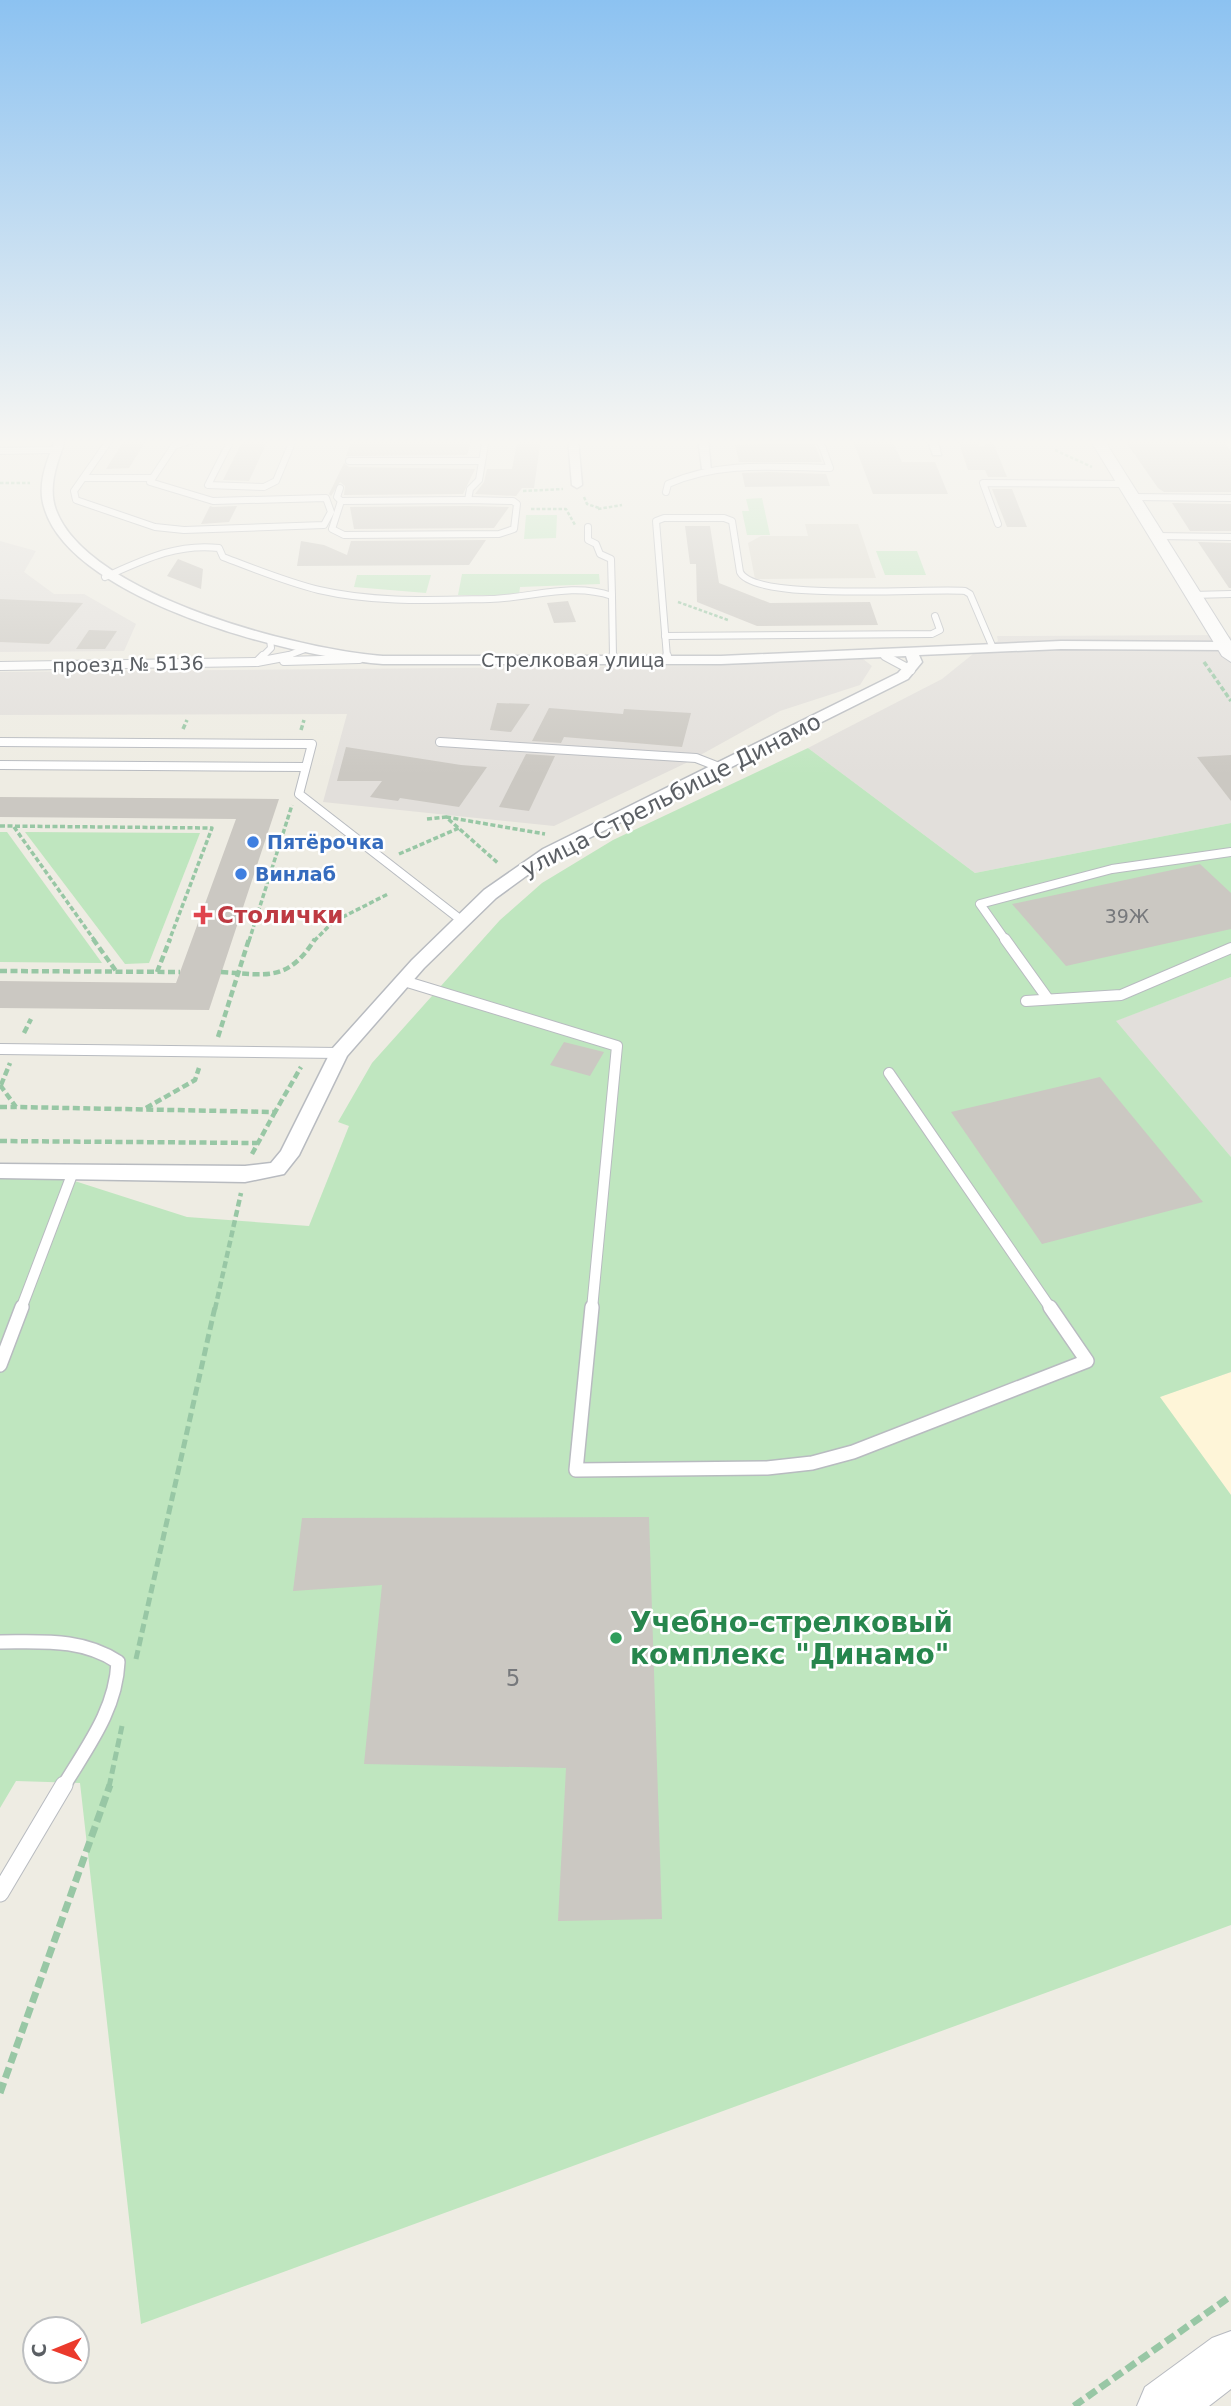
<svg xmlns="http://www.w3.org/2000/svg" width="1231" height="2406" viewBox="0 0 1231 2406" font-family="'DejaVu Sans',sans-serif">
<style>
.commercial{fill:#fef5d8}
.industrial{fill:#e2dfdb}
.education{fill:#dedbd1}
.green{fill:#bfe6bf}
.building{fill:#cbc8c2}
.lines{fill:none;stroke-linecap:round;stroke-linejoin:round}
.lane-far4-casing{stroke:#b8bbc0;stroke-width:8}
.lane-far3-casing{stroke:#b8bbc0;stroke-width:10}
.lane-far2-casing{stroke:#b8bbc0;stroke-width:12}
.lane-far1-casing{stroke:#b8bbc0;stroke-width:16}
.lane-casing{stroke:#b8bbc0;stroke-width:19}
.street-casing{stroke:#b8bbc0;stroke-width:3}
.secondary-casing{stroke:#b7bac0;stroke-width:2}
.path-far4{stroke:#98c7a5;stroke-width:2.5;stroke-dasharray:3.5 2;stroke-linecap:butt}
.path-far3{stroke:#98c7a5;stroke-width:3.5;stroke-dasharray:5 2.5;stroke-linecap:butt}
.path-far2{stroke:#98c7a5;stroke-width:4.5;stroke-dasharray:7 3.5;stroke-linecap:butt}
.path-far1{stroke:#98c7a5;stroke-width:5;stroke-dasharray:9 4.5;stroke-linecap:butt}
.path{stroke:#98c7a5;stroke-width:7;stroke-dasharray:11 5;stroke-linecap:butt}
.lane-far4{stroke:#fff;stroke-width:6}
.lane-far3{stroke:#fff;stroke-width:8}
.lane-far2{stroke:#fff;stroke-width:10}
.lane-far1{stroke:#fff;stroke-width:13}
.lane{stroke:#fff;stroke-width:17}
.street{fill:#fff;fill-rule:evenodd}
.secondary{fill:#fff;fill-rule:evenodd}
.shop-dot{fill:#3f7fe0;stroke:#fff;stroke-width:2.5}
.health-dot{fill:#e0444e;stroke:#fff;stroke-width:2.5}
.leisure-dot{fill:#2e9e5b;stroke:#fff;stroke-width:2.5}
.labels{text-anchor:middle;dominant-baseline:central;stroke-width:5;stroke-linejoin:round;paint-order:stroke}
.far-street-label{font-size:19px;fill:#5b5f64;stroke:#fff}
.far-shop-label{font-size:19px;font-weight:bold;fill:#366cbe;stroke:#fff;text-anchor:start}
.number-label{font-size:19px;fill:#77797c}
.street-label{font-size:23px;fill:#5b5f64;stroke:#fff}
.health-label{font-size:23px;font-weight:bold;fill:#be3a42;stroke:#fff;text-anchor:start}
.near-number-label{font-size:23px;fill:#77797c}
.near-leisure-label{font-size:28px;font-weight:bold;fill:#27864d;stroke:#fff;text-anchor:start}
</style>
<rect width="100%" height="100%" fill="#eeece3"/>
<polygon class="commercial" points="1231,1372 1231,1495 1159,1397"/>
<g class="industrial">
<polygon points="0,541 36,551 24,572 54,594 84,594 136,624 124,651 0,652"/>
<polygon points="1227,635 1231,637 1231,823 975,873 808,748 942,679 973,654 998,641 997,636"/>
<polygon points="863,659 872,666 860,685 780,711 686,763 554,826 323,802 347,714 0,715 0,672 693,666"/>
<polygon points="1231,977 1231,1157 1115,1021"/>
</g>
<polygon class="education" points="805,524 858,524 876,578 755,579 748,543 761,536 808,536"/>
<g class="green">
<polygon points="762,498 770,535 747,535 742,511 749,511 746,499"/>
<polygon points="526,515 557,515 556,538 524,539"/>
<polygon points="876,551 917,551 926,575 885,575"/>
<polygon points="462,574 599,574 600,584 520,587 519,595 458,595"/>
<polygon points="357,575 431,575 426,593 354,587"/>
<polygon points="808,748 975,873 1231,823 1231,977 1116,1021 1231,1157 1231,1372 1160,1397 1231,1495 1231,1925 141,2324 80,1783 16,1781 0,1808 0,1167 31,1167 187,1217 309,1226 349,1126 338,1122 372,1063 500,920 542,883 613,840"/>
<polygon points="0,832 7,832 102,963 0,962"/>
<polygon points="25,832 200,833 149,963 125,964"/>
</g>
<g class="building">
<polygon points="244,438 269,438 249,481 223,480"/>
<polygon points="353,438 472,438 467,455 346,456"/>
<polygon points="518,438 541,438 534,488 522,488 516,496 475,494 484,482 487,469 512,469"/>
<polygon points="852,438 891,438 902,462 935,462 948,494 873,494"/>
<polygon points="957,438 977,438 980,447 993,442 1007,477 988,477 985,470 968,470"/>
<polygon points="125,439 147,439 129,468 106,469"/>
<polygon points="1126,442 1224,442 1231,451 1231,492 1164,492 1158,488"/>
<polygon points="815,444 822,462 739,462 735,445"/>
<polygon points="344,463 349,467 475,469 463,494 344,495 345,486 340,482 331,496 329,494"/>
<polygon points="768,472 826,474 830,486 745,487 742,473"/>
<polygon points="992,489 1012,489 1027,527 1007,527"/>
<polygon points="1172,503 1231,504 1231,531 1190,531"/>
<polygon points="210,506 213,507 237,506 229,522 201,524"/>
<polygon points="350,507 468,506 509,507 494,528 354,529"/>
<polygon points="685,526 710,526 719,583 770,603 870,602 878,625 757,626 697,602 696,564 690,564"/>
<polygon points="486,540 469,565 297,566 301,541 324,545 347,555 351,541"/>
<polygon points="1198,542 1231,543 1231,588 1229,588"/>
<polygon points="178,559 203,569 201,589 167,576"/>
<polygon points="0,599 83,603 49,644 0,642"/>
<polygon points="568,601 576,622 554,623 547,603"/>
<polygon points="89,630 117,631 105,649 76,649"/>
<polygon points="497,703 530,704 511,732 490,730"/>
<polygon points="549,708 623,714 624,709 691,713 682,747 564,737 561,743 532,741"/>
<polygon points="346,747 461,765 487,767 459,807 400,798 398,801 370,797 382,781 337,781"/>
<polygon points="526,754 555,756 529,811 499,807"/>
<polygon points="1231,755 1231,801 1197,757"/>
<polygon points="0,797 279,799 209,1010 0,1008 0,981 176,983 236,819 0,817"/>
<polygon points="1200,864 1231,893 1231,929 1066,966 1012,904"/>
<polygon points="564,1042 604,1052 590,1076 550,1065"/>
<polygon points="1100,1077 1203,1202 1042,1244 951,1112"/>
<polygon points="649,1517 662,1919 558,1921 566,1768 364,1764 382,1585 293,1591 302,1518"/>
</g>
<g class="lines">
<g class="lane-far4-casing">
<g id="lane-far4">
<polyline points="111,438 74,491 76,500 155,527 184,530 324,525 331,512 326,498 213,501 150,482 174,446 199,438"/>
<polyline points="232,438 208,485 264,487 276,481 294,438"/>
<polyline points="0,451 53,450"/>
<polyline points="349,461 482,461"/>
<polyline points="84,478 152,478"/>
<polyline points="340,488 337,497 341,501"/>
<path d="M 666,492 L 668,484 C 720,461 775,467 830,468 L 819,438"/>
<polyline points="1131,497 1231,498"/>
<polygon points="468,500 513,501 517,504 514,529 499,534 344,535 332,529 341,501"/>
<polyline points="468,500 470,489 479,480 486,438"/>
<polyline points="998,524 983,483 1123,484"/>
<polyline points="588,527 588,540 596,544 600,554 611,559 612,596"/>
<polyline points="1155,536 1231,537"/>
<path d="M 105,577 C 143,560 177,543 219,548 L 223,557 C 255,569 286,582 319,590 C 375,603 434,600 490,599 C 532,598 571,582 612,596 L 613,657"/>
<polyline points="1192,595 1231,594"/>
<polyline points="665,636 932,634 940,630 935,616"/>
<polyline points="882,654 888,657"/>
<polyline points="262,657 271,648 270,639"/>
<polyline points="284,657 305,649"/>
<path d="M 667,657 L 656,521 L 664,518 L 724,518 L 732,521 L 740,572 C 754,602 928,588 965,591 L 970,594 L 993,648"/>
</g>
</g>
<g class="lane-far3-casing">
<g id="lane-far3">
<polyline points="613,656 613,660"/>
<polyline points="667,656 667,660"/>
<polyline points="885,656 911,670"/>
<polyline points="284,661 359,659"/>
<polyline points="257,662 263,656"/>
<polyline points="0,666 257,662 289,656"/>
<polyline points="0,742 312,744 299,794 461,920"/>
<polyline points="440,742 696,758 719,767"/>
<polyline points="0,765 305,767"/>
<polyline points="1006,941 980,904 1112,869 1231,852"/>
</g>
</g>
<g class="lane-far2-casing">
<g id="lane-far2">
<polyline points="1005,939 1048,999"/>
<polyline points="404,981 617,1046 592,1309"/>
<polyline points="1026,1001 1121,995 1231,948"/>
<polyline points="0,1049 339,1053"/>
<polyline points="889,1073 1051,1309"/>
<polyline points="21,1309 73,1172"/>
</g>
</g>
<g class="lane-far1-casing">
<g id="lane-far1">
<polyline points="592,1307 576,1470 767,1468 812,1463 853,1452 1087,1361 1050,1307"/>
<polyline points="0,1365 22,1307"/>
<path d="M 0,1642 C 42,1642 82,1638 118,1662 C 116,1710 87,1747 63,1787"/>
</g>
</g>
<g class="lane-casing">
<polyline id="lane" points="0,1893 64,1785"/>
</g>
<g class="street-casing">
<g id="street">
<path d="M 56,438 L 66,438 C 58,461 47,486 56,510 C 88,596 300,650 383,656 L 721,656 L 1061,641 L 1225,642 L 1231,647 L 1225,650 L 1061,649 L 919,655 L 922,662 L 908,679 L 555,855 L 496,898 L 424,968 L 347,1056 L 299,1155 L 284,1174 L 245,1182 L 0,1178 L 0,1164 L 245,1166 L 271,1163 L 281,1151 L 332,1049 L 412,960 L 484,890 L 543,849 L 898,673 L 908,662 L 906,656 L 721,664 L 383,664 C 296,658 75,602 45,510 C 36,485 47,461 56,438 Z"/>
<polygon points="568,438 578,438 582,485 577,488 572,485"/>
<polygon points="698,438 708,438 711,471 702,469"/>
<polygon points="927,438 937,438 941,455 933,455"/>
</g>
</g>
<g class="secondary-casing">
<g id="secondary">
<polygon points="1089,438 1103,438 1231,641 1231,662 1222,656"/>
<polygon points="1231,2331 1231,2389 1209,2406 1137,2406 1145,2387 1212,2338"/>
</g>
</g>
<g class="path-far4">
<polyline points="76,438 95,438"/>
<polyline points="1055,450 1092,467"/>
<polyline points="0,483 30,483"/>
<polyline points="523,491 563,489"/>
<polyline points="584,497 587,504 599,508"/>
<polyline points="531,509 566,509 575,525"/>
<polyline points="598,509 622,505"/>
<polyline points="678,602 728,620"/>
</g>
<g class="path-far3">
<polyline points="1204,662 1231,701"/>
<polyline points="183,729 187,720"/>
<polyline points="301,730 304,720"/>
<polyline points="446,817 545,834"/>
<polyline points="427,819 446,817 499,864"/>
<polyline points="0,826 212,828 169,941"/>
<polyline points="14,827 95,941"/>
<polyline points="399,854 459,828"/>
<polyline points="249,941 292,805"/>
<polyline points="314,941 333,922 388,894"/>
</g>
<g class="path-far2">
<polyline points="93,939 116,971"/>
<polyline points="0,971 180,972"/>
<polyline points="157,972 170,939"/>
<path d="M 221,972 C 267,975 288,982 315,939"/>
<polyline points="24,1033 31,1019"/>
<polyline points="218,1037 249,939"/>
<polyline points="0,1085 16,1107 275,1112 301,1067"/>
<polyline points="1,1085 10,1063"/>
<polyline points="0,1107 15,1107"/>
<polyline points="146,1108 195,1080 199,1068"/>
<polyline points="0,1141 257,1143"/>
<polyline points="252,1154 275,1112"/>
<polyline points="215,1309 241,1193"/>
</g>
<g class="path-far1">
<polyline points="136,1659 215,1307"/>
<polyline points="109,1787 122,1726"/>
</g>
<g class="path">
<polyline points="0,2093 110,1785"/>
<polyline points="1074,2406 1231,2296"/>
</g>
<use href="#lane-far4" class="lane-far4"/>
<use href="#lane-far3" class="lane-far3"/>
<use href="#lane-far2" class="lane-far2"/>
<use href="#lane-far1" class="lane-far1"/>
<use href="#lane" class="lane"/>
<use href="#street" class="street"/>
<use href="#secondary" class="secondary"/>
</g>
<linearGradient id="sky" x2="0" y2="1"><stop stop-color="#8cc2f1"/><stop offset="0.57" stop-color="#f7f6f2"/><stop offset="1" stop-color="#f7f6f2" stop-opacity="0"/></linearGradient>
<rect width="1231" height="775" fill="url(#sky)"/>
<g class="shop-dot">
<circle cx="253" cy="842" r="7"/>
<circle cx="241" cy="874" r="7"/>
</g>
<path class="health-dot" d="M199.5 904.5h7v7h7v7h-7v7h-7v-7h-7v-7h7z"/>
<circle class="leisure-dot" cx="616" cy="1638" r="7"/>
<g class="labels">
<g class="far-street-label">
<text x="573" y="660">Стрелковая улица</text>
<text transform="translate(128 664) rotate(-1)">проезд № 5136</text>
</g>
<g class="far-shop-label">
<text x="267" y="842">Пятёрочка</text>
<text x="255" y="874">Винлаб</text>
</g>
<g class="number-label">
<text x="1127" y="916">39Ж</text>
</g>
<g class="street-label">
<text transform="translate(671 795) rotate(-27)">улица Стрельбище Динамо</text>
</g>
<g class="health-label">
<text x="217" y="915">Столички</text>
</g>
<g class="near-number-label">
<text x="513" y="1678">5</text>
</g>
<g class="near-leisure-label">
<text x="630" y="1622">Учебно-стрелковый<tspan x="630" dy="32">комплекс "Динамо"</tspan></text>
</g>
</g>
<g transform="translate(56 2350) rotate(269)"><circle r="33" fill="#ffffff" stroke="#bdbfc1" stroke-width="2"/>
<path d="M0-5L12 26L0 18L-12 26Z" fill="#eb3a2c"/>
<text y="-10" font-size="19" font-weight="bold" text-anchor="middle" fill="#5b5f64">С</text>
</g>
</svg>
